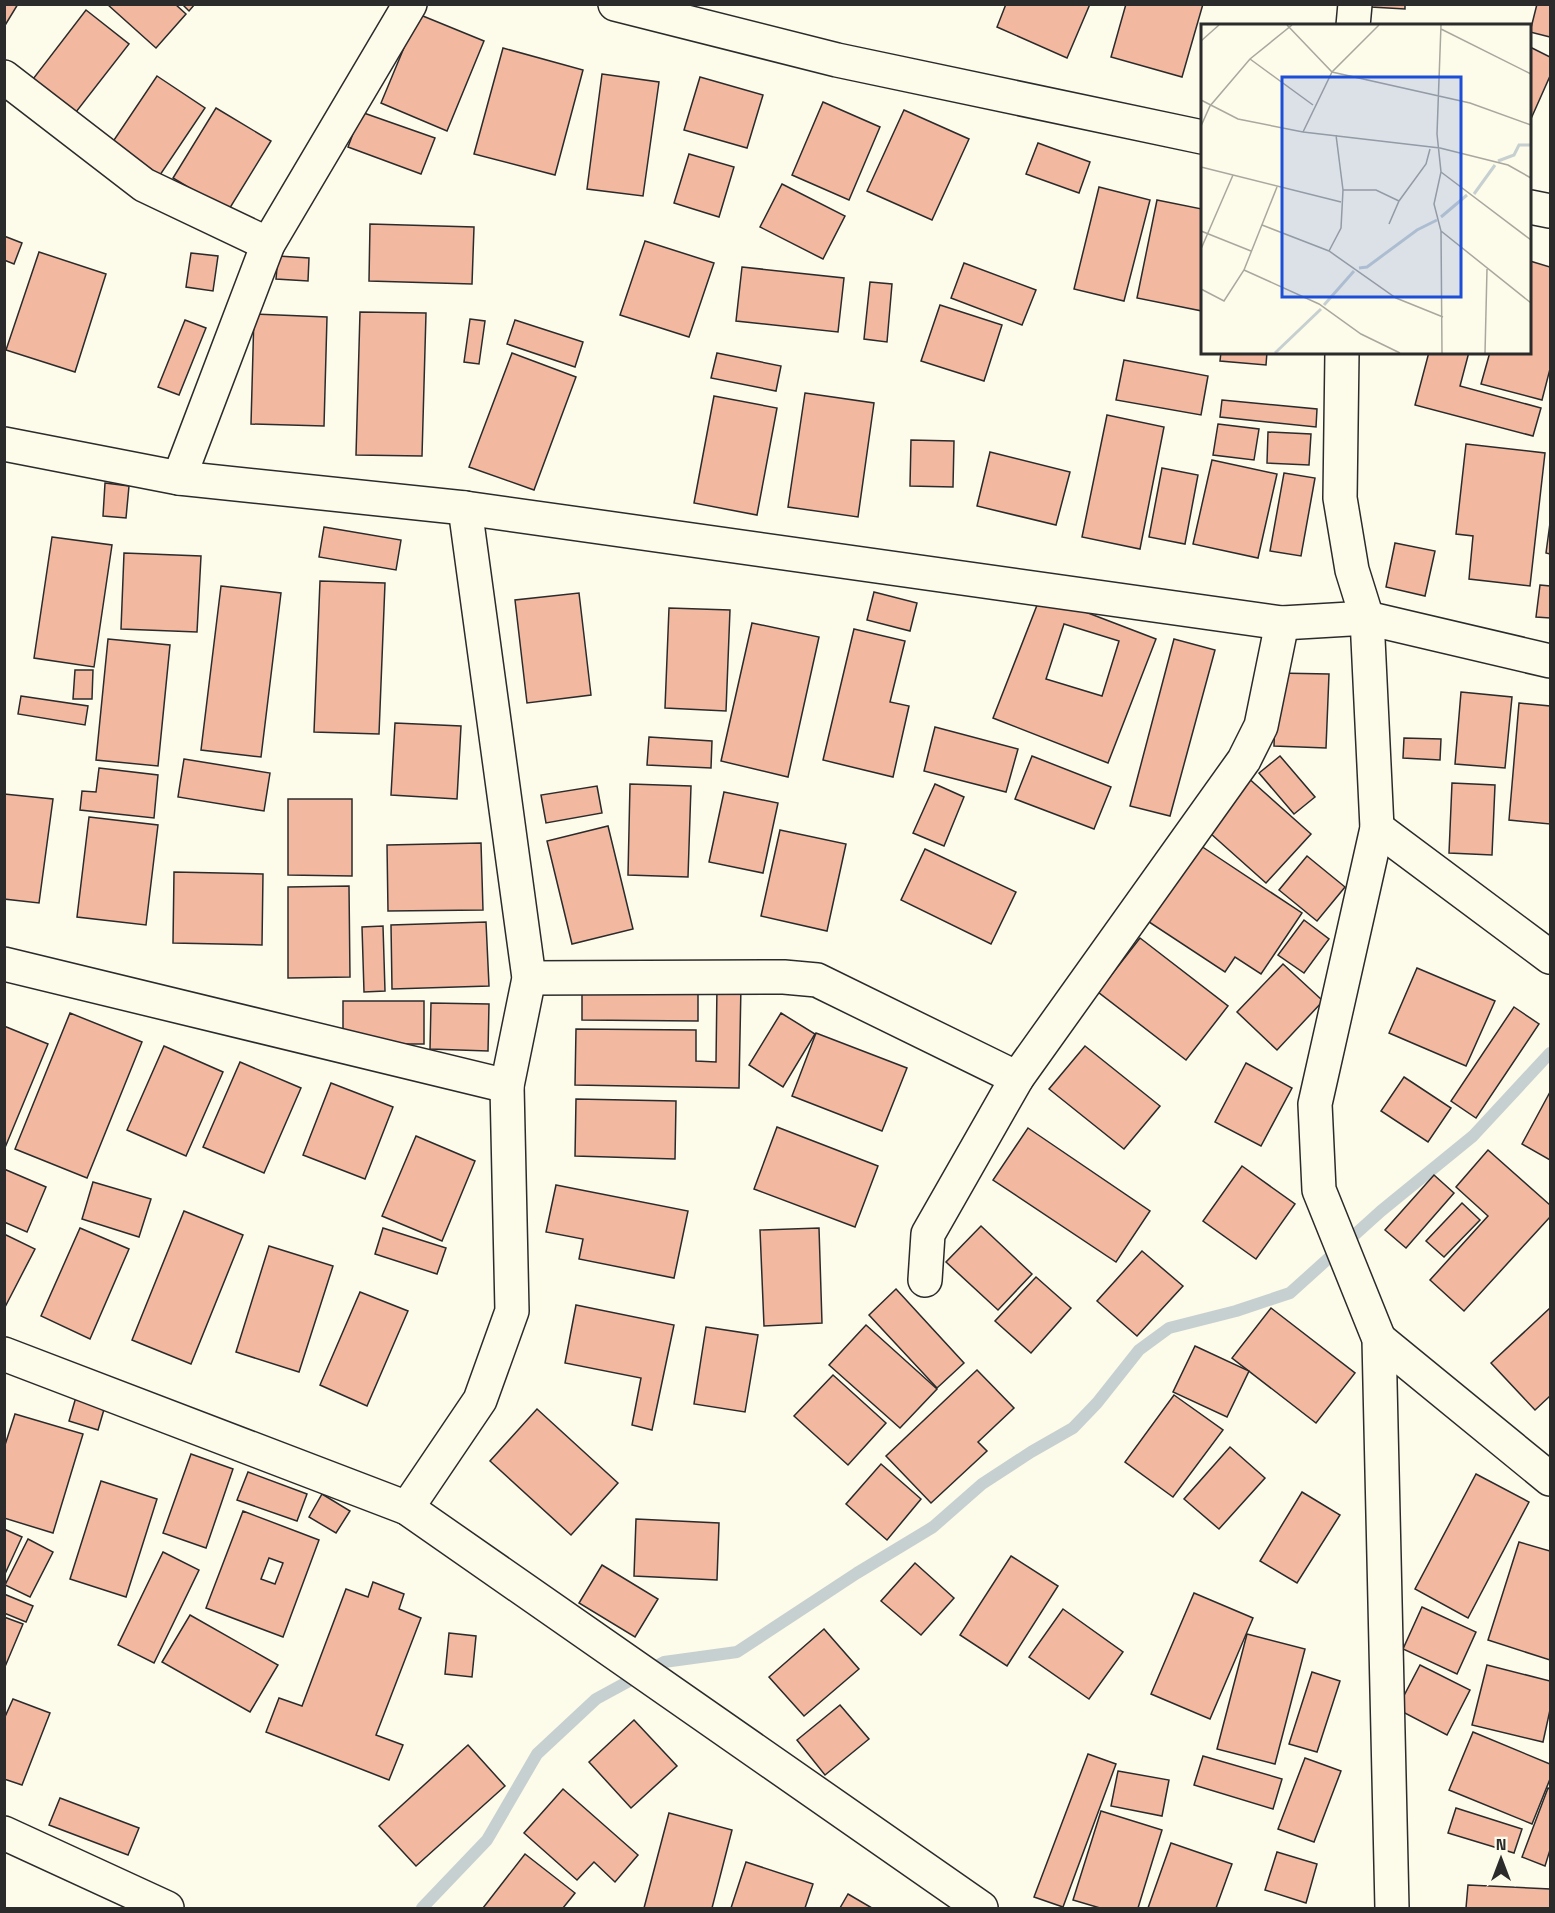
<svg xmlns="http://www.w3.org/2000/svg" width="1555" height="1913" viewBox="0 0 1555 1913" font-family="'Space Grotesk',sans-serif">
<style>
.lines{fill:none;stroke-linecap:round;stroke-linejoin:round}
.stream{stroke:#c7d0d0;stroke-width:12}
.building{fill:#f2b8a0;stroke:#2b2b2b;stroke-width:1.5;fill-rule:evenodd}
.minor-casing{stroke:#2b2b2b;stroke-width:36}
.minor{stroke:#fdfbea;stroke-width:33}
.inset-river{fill:none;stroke:#c7d0d0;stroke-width:3}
.inset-road{fill:none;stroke:#a9a89e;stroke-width:1.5}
.view{fill:#1d4ed8;fill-opacity:0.15;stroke:#1d4ed8;stroke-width:3}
.inset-edge{fill:none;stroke:#2b2b2b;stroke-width:3}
</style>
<rect width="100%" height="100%" fill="#fdfbea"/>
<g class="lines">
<polyline class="stream" points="422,1908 487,1840 537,1754 596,1699 664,1662 737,1652 857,1573 933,1527 982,1484 1031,1452 1073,1428 1097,1403 1139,1350 1169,1328 1236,1311 1290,1293 1381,1211 1473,1136 1550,1053"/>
</g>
<g class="building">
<polygon points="4,4 18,4 4,27"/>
<polygon points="107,4 175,4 186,14 156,48"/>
<polygon points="182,4 195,4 189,11"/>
<polygon points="1006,4 1090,4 1067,58 997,27"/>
<polygon points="1126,4 1203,4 1182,77 1111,57"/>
<polygon points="1371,4 1405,4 1405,9 1371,7"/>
<polygon points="1537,4 1550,4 1550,37 1530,32"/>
<polygon points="86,10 129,44 76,112 33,79"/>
<polygon points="418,14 484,41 447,131 381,103"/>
<polygon points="1530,47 1550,57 1550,76 1530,121"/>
<polygon points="503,48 583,70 555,175 474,154"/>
<polygon points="602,74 659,82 643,196 587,189"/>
<polygon points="157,76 205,108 160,175 112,143"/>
<polygon points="700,77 763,95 747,148 684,130"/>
<polygon points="823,102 880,127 849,200 792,175"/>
<polygon points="216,108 271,141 228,211 173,178"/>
<polygon points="904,110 969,139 932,220 867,191"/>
<polygon points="361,112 435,138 421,174 348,147"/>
<polygon points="1038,143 1090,162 1079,193 1026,174"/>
<polygon points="689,154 734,167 719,217 674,203"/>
<polygon points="782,184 845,216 823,259 760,227"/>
<polygon points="1099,187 1150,200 1124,301 1074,289"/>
<polygon points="1157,200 1202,209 1202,311 1137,298"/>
<polygon points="370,224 474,227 472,284 369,281"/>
<polygon points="4,236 22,243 14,264 4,260"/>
<polygon points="645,241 714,263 689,337 620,315"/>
<polygon points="39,252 106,274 75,372 6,350"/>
<polygon points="191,253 218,256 213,291 186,287"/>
<polygon points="278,256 309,258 308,281 276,279"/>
<polygon points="1530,261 1550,267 1550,369 1542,400 1481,384 1490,352 1530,352"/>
<polygon points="964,263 1036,290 1022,325 951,298"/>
<polygon points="742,267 844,278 838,332 736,321"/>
<polygon points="870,282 892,284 887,342 864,339"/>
<polygon points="940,305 1002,325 984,381 921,361"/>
<polygon points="360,312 426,313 422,456 356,455"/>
<polygon points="254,314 327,317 324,426 251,424"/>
<polygon points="470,319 485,321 479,364 464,362"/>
<polygon points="185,320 206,328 179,395 158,387"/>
<polygon points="515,320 583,342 575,367 507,344"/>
<polygon points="1221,352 1267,352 1266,365 1220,361"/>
<polygon points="1429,352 1469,352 1460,386 1541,408 1533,436 1415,405"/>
<polygon points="512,353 576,377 534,490 469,467"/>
<polygon points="717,353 781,366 776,391 711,378"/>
<polygon points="1124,360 1208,376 1201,415 1116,400"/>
<polygon points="805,393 874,403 858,517 788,507"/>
<polygon points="714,396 777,408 757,515 694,503"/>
<polygon points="1222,400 1317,409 1316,427 1220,417"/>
<polygon points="1107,415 1164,427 1140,549 1082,537"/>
<polygon points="1218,424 1259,429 1254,460 1213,455"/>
<polygon points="1268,432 1311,434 1309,465 1267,463"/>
<polygon points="911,440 954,441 953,487 910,486"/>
<polygon points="1466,444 1545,453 1530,586 1469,579 1473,536 1456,534"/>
<polygon points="990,452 1070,472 1056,525 977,506"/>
<polygon points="1212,460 1277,474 1258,558 1193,544"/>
<polygon points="1162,468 1198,475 1185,544 1149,537"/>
<polygon points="1284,473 1315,478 1301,556 1270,551"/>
<polygon points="105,483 129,486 126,518 103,516"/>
<polygon points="1550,523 1550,554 1546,553"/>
<polygon points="324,527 401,540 396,570 319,557"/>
<polygon points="52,537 112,545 94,667 34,658"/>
<polygon points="1395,543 1435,551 1425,596 1386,587"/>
<polygon points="124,553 201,556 197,632 121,629"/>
<polygon points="320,581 385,583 379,734 314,732"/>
<polygon points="1540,585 1550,586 1550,618 1536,617"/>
<polygon points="221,586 281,593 261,757 201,750"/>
<polygon points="874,592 917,603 910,631 867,620"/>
<polygon points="579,593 591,695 527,703 515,600"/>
<path d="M 1041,595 L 1156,639 L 1108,763 L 993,718 ZM 1064,624 L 1119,641 L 1102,696 L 1046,679 Z"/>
<polygon points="669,608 730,610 726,711 665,708"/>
<polygon points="752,623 819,637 788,777 721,761"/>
<polygon points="854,629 905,641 890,702 909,706 893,777 823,760"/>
<polygon points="108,639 170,645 158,766 96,760"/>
<polygon points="1174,639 1215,650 1170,816 1130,806"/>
<polygon points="75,670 93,670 92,699 73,699"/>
<polygon points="1276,673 1329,674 1326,748 1274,746"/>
<polygon points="1461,692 1512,697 1505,768 1455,764"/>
<polygon points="21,696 88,706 85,725 18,714"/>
<polygon points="1519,703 1550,706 1550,824 1509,820"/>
<polygon points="395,723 461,726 457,799 391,795"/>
<polygon points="935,727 1018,749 1006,792 924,771"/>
<polygon points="649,737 712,741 711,768 647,765"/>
<polygon points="1404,738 1441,739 1440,760 1403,758"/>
<polygon points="1032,756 1111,787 1094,829 1015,799"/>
<polygon points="1280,756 1315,797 1294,814 1259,773"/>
<polygon points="184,759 270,773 264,811 178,797"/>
<polygon points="99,768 158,775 154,818 80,810 82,791 96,792"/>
<polygon points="1246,776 1311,834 1266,883 1201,825"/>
<polygon points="1452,783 1495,785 1492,855 1449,853"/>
<polygon points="630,784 691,786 688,877 628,875"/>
<polygon points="935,784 964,797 944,846 913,833"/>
<polygon points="597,786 602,813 546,823 541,795"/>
<polygon points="724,792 778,803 763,873 709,862"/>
<polygon points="4,794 53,799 39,903 4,899"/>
<polygon points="288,799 352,799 352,876 288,875"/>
<polygon points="89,817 158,825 146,925 77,917"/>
<polygon points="608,826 633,929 572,944 547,841"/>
<polygon points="780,830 846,844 827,931 761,916"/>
<polygon points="1195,842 1302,913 1261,974 1235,957 1225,972 1143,918"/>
<polygon points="481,843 483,910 388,911 387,845"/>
<polygon points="925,849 1016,892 991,944 901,900"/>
<polygon points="1307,856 1345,887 1317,921 1279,890"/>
<polygon points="174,872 263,874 262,945 173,943"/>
<polygon points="349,886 350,977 288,978 288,887"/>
<polygon points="1304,920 1329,939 1304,973 1278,955"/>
<polygon points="486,922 489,986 392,989 391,925"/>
<polygon points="383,926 385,991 364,992 362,927"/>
<polygon points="1140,938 1228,1006 1186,1060 1098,992"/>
<polygon points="1283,964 1323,1001 1277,1050 1237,1012"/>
<polygon points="1417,968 1495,1001 1466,1066 1389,1033"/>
<polygon points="582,982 698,983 698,1021 582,1020"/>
<polygon points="717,985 741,985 739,1088 575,1085 576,1029 696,1030 696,1061 716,1062"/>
<rect x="343" y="1001" width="81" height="43"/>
<polygon points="431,1003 489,1004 488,1051 430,1049"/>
<polygon points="1514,1007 1539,1024 1476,1118 1451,1101"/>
<polygon points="70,1013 142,1042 87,1178 15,1149"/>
<polygon points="781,1013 815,1034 783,1087 749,1065"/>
<polygon points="4,1026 48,1044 4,1150"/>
<polygon points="816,1033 907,1068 882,1131 792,1096"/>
<polygon points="164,1046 223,1072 186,1156 127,1130"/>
<polygon points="1085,1046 1160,1106 1124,1149 1049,1089"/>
<polygon points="240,1062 301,1088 264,1173 203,1147"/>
<polygon points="1246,1063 1292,1088 1261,1146 1215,1122"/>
<polygon points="1404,1077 1451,1108 1428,1142 1381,1111"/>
<polygon points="331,1083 393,1107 365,1179 303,1155"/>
<polygon points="1550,1092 1550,1160 1522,1144"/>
<polygon points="576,1099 676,1101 675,1159 575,1156"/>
<polygon points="777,1127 878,1166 855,1227 754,1189"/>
<polygon points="1028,1128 1150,1211 1116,1262 993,1180"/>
<polygon points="416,1136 475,1161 442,1241 382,1216"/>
<polygon points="1488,1150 1550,1205 1550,1217 1464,1311 1430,1280 1488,1216 1456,1187"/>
<polygon points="1242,1166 1295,1204 1256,1259 1203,1221"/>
<polygon points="4,1169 46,1187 27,1232 4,1222"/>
<polygon points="1434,1175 1454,1193 1406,1248 1385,1230"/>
<polygon points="93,1182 151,1199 139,1237 82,1219"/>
<polygon points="556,1185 688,1211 674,1278 579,1259 583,1239 546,1232"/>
<polygon points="1462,1203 1480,1220 1444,1257 1426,1241"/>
<polygon points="184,1211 243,1235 191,1364 132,1340"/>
<polygon points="981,1226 1032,1274 998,1310 946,1262"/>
<polygon points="80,1228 129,1249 90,1339 41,1316"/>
<polygon points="383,1228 446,1248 437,1274 375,1254"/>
<polygon points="819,1228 822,1323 764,1326 760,1230"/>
<polygon points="4,1234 35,1249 4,1309"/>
<polygon points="269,1246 333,1266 299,1372 236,1352"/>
<polygon points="1142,1251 1183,1286 1137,1336 1097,1301"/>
<polygon points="1036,1277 1071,1308 1031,1353 995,1321"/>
<polygon points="896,1289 964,1363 937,1388 869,1315"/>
<polygon points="360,1292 408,1311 367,1406 320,1385"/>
<polygon points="576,1305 674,1325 652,1430 632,1425 641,1378 565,1363"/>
<polygon points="1271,1308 1355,1373 1316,1423 1232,1358"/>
<polygon points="1550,1308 1550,1396 1535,1410 1491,1363"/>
<polygon points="866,1325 937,1389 900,1428 829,1365"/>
<polygon points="706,1327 758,1335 745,1412 694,1404"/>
<polygon points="1195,1346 1249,1371 1227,1417 1173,1392"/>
<polygon points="977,1370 1014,1408 978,1442 987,1451 931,1503 886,1456"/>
<polygon points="833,1375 886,1423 848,1465 794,1416"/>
<polygon points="1174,1395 1223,1430 1173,1497 1125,1462"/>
<polygon points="76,1397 105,1406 98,1430 69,1421"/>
<polygon points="537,1409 618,1483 571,1535 490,1461"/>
<polygon points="15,1414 83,1434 53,1533 4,1518 4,1448"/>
<polygon points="1230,1447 1265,1478 1219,1529 1184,1499"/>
<polygon points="191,1454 233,1469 206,1548 163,1533"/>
<polygon points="881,1464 921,1499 887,1540 846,1504"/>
<polygon points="248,1472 307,1494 297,1521 237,1500"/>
<polygon points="1476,1474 1529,1502 1468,1618 1415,1589"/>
<polygon points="101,1481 157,1499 126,1597 70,1579"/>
<polygon points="1302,1492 1340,1515 1297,1583 1260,1561"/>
<polygon points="322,1494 350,1511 336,1533 309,1517"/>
<path d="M 243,1511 L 319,1540 L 283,1637 L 206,1608 ZM 269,1558 L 283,1563 L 275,1584 L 261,1579 Z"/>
<polygon points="636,1519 719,1523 717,1580 634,1576"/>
<polygon points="4,1529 22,1537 4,1576"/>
<polygon points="28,1539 53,1552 30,1597 5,1585"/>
<polygon points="1519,1542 1550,1551 1550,1660 1488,1640"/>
<polygon points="163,1552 199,1570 154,1663 118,1645"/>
<polygon points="1011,1556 1058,1586 1007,1666 960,1635"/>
<polygon points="915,1563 954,1598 921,1635 881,1601"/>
<polygon points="602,1565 658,1599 635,1637 579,1603"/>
<polygon points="373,1582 404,1594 399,1609 421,1618 376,1735 403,1745 389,1780 266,1732 279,1698 302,1706 346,1589 368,1597"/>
<polygon points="1194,1593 1253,1618 1210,1719 1151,1694"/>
<polygon points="4,1594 33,1606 26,1622 4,1613"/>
<polygon points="1422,1607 1476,1632 1457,1674 1403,1649"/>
<polygon points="1063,1609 1123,1652 1089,1699 1029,1657"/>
<polygon points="190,1615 278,1665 250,1712 162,1662"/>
<polygon points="4,1617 23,1624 4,1669"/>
<polygon points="824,1629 859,1669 804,1716 769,1677"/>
<polygon points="449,1633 476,1636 472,1677 445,1674"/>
<polygon points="1247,1634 1305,1649 1275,1764 1217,1749"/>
<polygon points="1420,1665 1470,1690 1447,1735 1397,1709"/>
<polygon points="1487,1665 1550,1681 1550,1710 1543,1742 1472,1725"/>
<polygon points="1312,1672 1340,1681 1317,1752 1289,1744"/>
<polygon points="13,1699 50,1713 22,1785 4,1779 4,1719"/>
<polygon points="840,1705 869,1739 825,1775 797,1740"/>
<polygon points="634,1720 677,1766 631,1808 589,1762"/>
<polygon points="1473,1732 1550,1764 1550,1779 1532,1824 1449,1790"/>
<polygon points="468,1745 505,1786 416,1866 379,1826"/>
<polygon points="1088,1754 1116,1764 1063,1907 1034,1897"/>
<polygon points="1203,1756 1282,1779 1273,1809 1194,1785"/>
<polygon points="1305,1758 1341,1771 1314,1842 1278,1829"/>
<polygon points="1118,1771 1169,1780 1162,1816 1111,1806"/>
<polygon points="1548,1788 1550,1789 1550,1850 1545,1866 1522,1857"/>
<polygon points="563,1789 638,1855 615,1882 594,1862 577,1880 524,1833"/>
<polygon points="60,1798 139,1828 128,1855 49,1825"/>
<polygon points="1456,1808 1522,1829 1514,1853 1448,1833"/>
<polygon points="1101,1811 1162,1830 1138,1908 1100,1908 1073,1900"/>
<polygon points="669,1813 732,1830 712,1908 644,1908"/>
<polygon points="1171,1843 1232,1864 1216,1908 1148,1908"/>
<polygon points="1277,1852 1317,1864 1306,1903 1265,1890"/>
<polygon points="525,1854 575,1893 563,1908 483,1908"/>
<polygon points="746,1862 813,1884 805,1908 731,1908"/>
<polygon points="1468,1885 1550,1889 1550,1908 1466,1908"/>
<polygon points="848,1894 872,1908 840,1908"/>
</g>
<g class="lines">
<g class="minor-casing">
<g id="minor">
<polyline points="615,4 837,60 1202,137"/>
<polyline points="1353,26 1355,4"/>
<polyline points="4,77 144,185 268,244"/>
<polyline points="1530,207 1550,211"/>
<polyline points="1342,352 1340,498 1352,570 1367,618 1377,828 1315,1104 1319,1190 1379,1339 1392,1908"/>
<polyline points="4,444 179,478 465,508 1282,623 1367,618 1550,661"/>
<polyline points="179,478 268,244 410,4"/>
<polyline points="1377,828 1550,957"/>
<polyline points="4,964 507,1086"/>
<polyline points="529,978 784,977 817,980 1017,1078"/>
<polyline points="925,1280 928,1234 1017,1078 1244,760 1261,726 1282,623"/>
<polyline points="1379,1339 1550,1479"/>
<polyline points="4,1354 407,1508 981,1908"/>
<polyline points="407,1508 480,1400 512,1311 507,1086 529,978 465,508"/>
<polyline points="4,1833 167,1908"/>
</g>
</g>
<use href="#minor" class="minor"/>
</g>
<g transform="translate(1201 24)">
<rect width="330" height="330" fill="#fdfbea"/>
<path class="inset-river" d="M 297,137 L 313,131 L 318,121 L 330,121M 273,170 L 294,141M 240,193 L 266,171M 158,244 L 166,243 L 216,206 L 236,196M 123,281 L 153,247M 74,329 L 120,285"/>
<path class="inset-road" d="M 86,1 L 131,48 L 269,79 L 330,101M 240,1 L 236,110 L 240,148 L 233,180 L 240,207 L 241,329M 240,5 L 330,50M 0,17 L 18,1M 49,35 L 112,81M 0,76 L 37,95 L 102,108 L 239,124 L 307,141 L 330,154M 0,102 L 9,82 L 49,35 L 91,1M 102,108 L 131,48 L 178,1M 0,143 L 140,178M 240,148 L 330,216M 142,166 L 175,166 L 198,177M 188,200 L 198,177 L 225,140 L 229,125M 61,201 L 128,227 L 195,274 L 242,293M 0,207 L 50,227M 240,207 L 330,279M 0,225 L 32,151M 128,227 L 140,204 L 142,166 L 135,111M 43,246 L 118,280 L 160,310 L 199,329M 0,265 L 23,277 L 43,246 L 76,163M 284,329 L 286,245"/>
<path class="view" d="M 81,53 L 260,53 L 260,273 L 81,273 Z"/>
<rect width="330" height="330" class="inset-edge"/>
</g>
<rect width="1555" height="1913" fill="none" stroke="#2b2b2b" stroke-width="12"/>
<g transform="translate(1501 1859)" stroke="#fdfbea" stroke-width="4.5" paint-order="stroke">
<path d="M0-4.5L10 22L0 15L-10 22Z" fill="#2b2b2b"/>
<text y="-9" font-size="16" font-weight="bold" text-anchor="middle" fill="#2b2b2b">N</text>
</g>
</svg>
